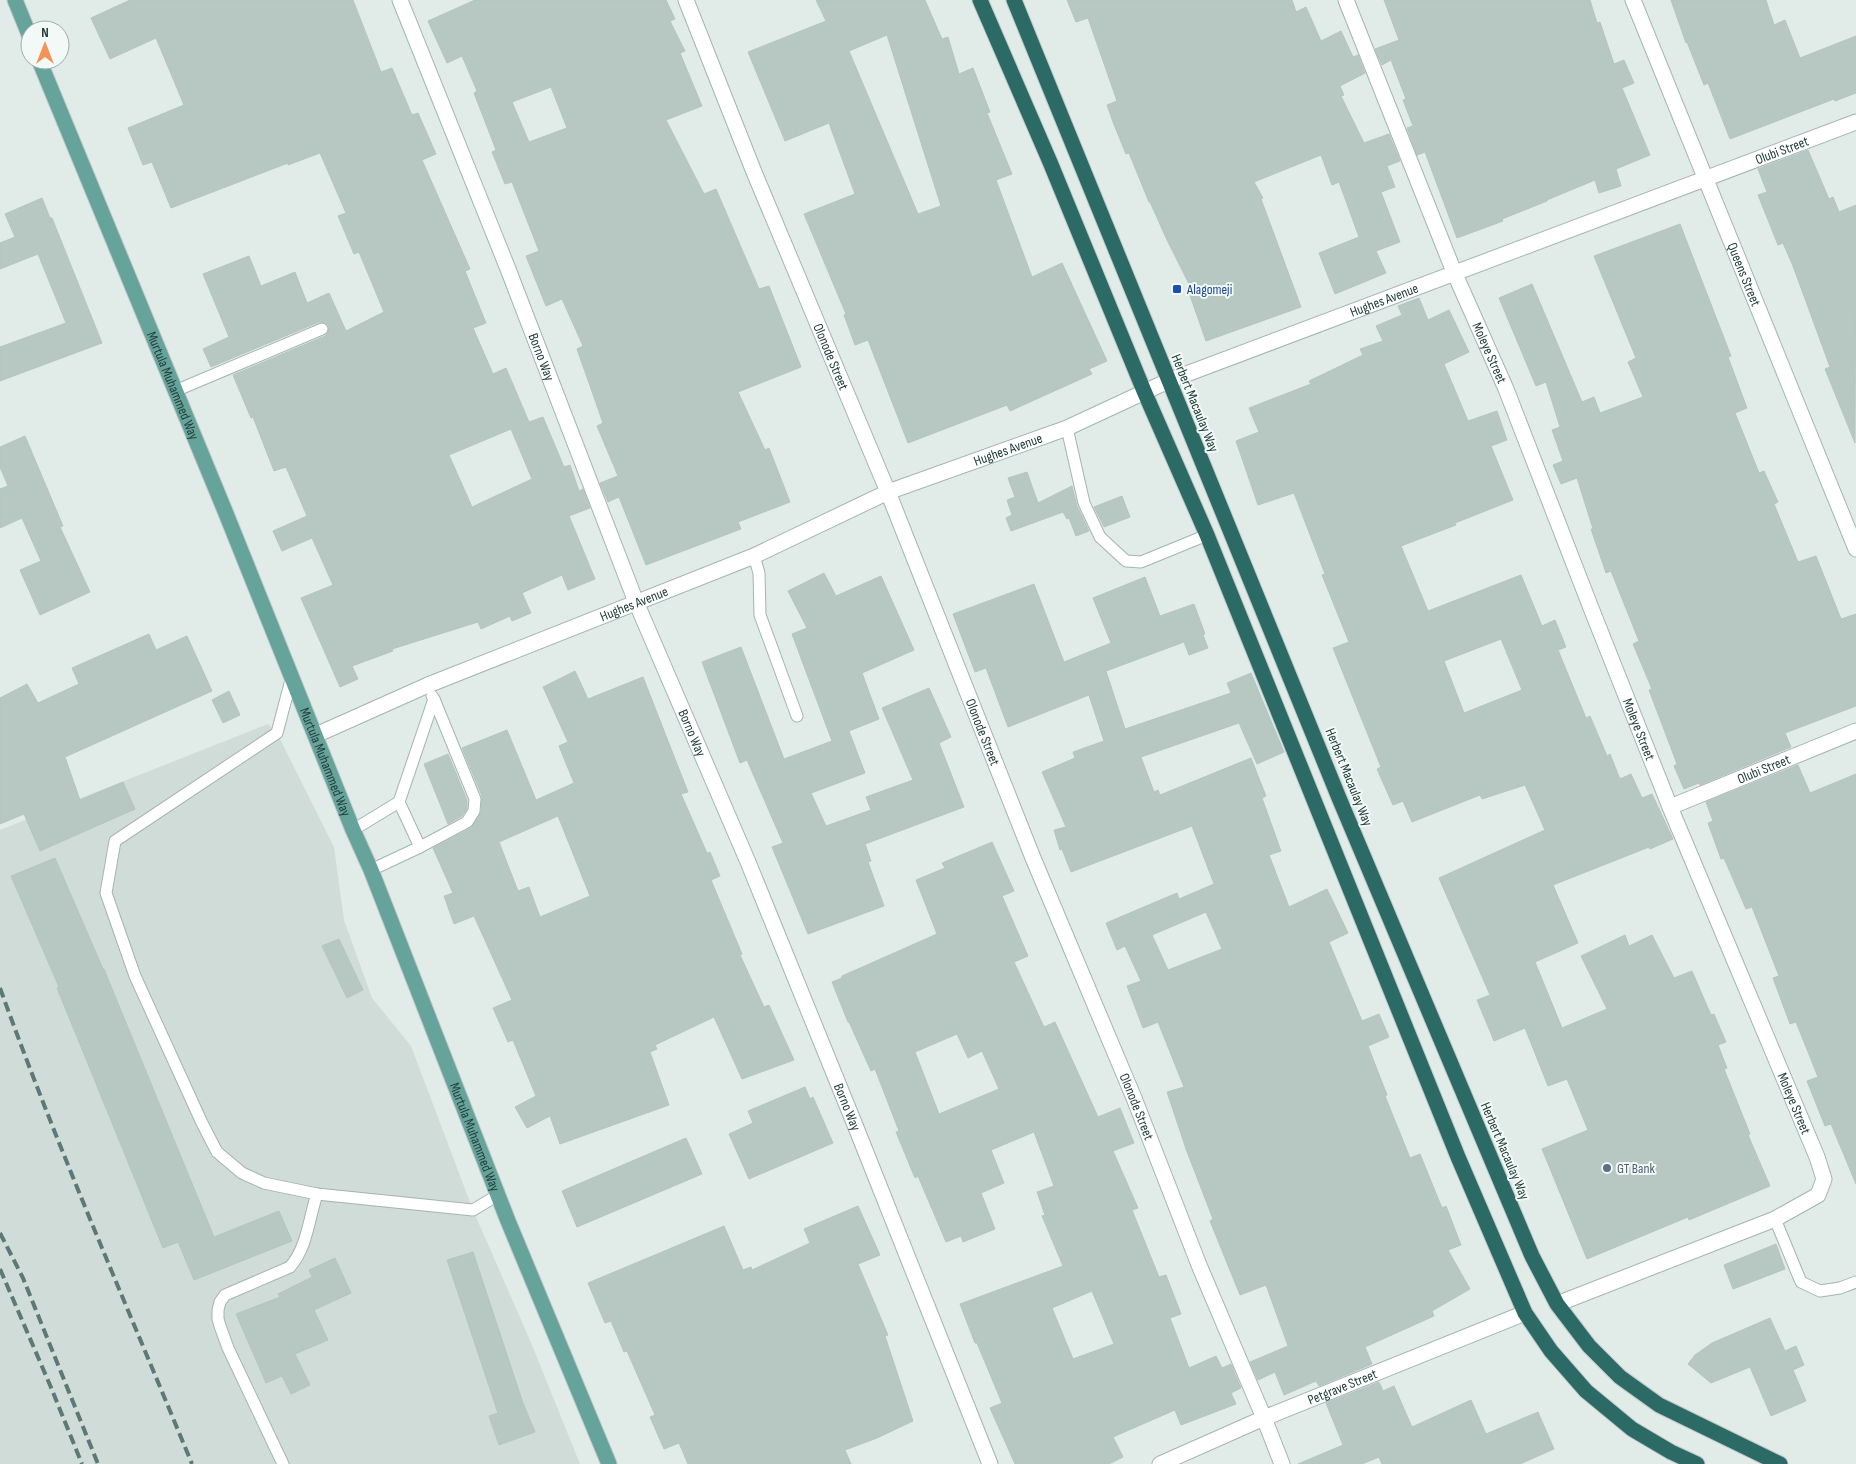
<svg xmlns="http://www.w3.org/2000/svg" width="1856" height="1464" viewBox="0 0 1856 1464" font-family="'Sofia Sans Condensed',sans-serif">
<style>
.built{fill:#d0dcd8}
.building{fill:#b7c7c2;stroke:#b4c6c1;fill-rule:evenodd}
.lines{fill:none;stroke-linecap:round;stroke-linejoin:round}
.lane-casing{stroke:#a4b4b1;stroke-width:13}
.street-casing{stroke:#a4b4b1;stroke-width:17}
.primary-casing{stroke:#c1c9c8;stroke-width:17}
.highway-casing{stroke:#c1c9c8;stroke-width:17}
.lane{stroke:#fff;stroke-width:11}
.street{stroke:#fff;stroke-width:15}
.primary{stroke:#65a39b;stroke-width:15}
.highway{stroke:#2c6a66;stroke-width:15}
.rail{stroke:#5c7975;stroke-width:4;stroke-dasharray:10 5;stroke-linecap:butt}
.transit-dot{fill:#1a4fb4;stroke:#f2f9f6;stroke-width:2}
.service-dot{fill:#5c6f8a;stroke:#f2f9f6;stroke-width:2}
.labels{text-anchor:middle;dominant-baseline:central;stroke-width:4;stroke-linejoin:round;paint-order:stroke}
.street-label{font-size:14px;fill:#213e3a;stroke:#f2f9f6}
.transit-label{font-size:14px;fill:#164399;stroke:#f2f9f6;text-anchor:start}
.service-label{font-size:14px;fill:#4e5e75;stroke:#f2f9f6;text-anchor:start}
</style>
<rect width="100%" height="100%" fill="#e1ece9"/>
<polygon class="built" points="268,724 277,733 334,847 344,920 372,998 411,1046 473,1210 532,1345 580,1464 0,1464 0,830"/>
<g class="building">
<path d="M 130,0 L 353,0 L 381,72 L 392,68 L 412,115 L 418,113 L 436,154 L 422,160 L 470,269 L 465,271 L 486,323 L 473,328 L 493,374 L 506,368 L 529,422 L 543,417 L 564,467 L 570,465 L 579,491 L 583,489 L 590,508 L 569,516 L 595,579 L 568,590 L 562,575 L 522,593 L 531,613 L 512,621 L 510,616 L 481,629 L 478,622 L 392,649 L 393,651 L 352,666 L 358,679 L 340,687 L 301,598 L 333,585 L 312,538 L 282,551 L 273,531 L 307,516 L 286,467 L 274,471 L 253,417 L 251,418 L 233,375 L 325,336 L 328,333 L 329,327 L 326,323 L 319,322 L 211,367 L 203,349 L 229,337 L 203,274 L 249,256 L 261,286 L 295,272 L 307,303 L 329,293 L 346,331 L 384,312 L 359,252 L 354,254 L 338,216 L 346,213 L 320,153 L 288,165 L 288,163 L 171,208 L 152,162 L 143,165 L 128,128 L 184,105 L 156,38 L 110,59 L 91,18 ZM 511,429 L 532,479 L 472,507 L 449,455 Z"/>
<path d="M 475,0 L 666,0 L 675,19 L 670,21 L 685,51 L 680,53 L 702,106 L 666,120 L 704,194 L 716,189 L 759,289 L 769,286 L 801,367 L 738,392 L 765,450 L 769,448 L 790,502 L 738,522 L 741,529 L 646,565 L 619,497 L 608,502 L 600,483 L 618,476 L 597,426 L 603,423 L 577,349 L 583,346 L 562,299 L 546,306 L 526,256 L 539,251 L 512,182 L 505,184 L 492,152 L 496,150 L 474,93 L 477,91 L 462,56 L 447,63 L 428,21 ZM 551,87 L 567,128 L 529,142 L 512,102 Z"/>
<path d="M 816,0 L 925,0 L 942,39 L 948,37 L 959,74 L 973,68 L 990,112 L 987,113 L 1012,174 L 996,180 L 1032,277 L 1062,263 L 1107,361 L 1089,369 L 1092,374 L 1010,411 L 1007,405 L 908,443 L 868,340 L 855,345 L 844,315 L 846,314 L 804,214 L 855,194 L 829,123 L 785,141 L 748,52 L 826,21 ZM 887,35 L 941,206 L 918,214 L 849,51 Z"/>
<polygon points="1067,0 1292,0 1296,12 1306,7 1321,41 1341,31 1353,57 1358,55 1365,73 1340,86 1344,95 1341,96 1364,143 1389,134 1400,161 1387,166 1395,187 1381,192 1400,242 1376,251 1386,273 1335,294 1319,253 1359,237 1339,182 1332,185 1321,155 1254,182 1263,198 1261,199 1301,307 1206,341 1187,287 1190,286 1167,240 1150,202 1149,202 1129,153 1126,154 1113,122 1107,105 1117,101 1088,18 1076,22"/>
<polygon points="1384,0 1590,0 1597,23 1600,22 1614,64 1624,60 1634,83 1622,88 1650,155 1616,169 1621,186 1599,193 1595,180 1547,200 1547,201 1502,219 1503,221 1457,238 1425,152 1417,155 1407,128 1413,126 1403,100 1406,99 1391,60 1382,65 1375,49 1399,40"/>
<polygon points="1671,0 1766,0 1774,25 1785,20 1800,58 1856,36 1856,93 1835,101 1834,99 1730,139 1708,83 1704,85 1687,42 1686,43"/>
<polygon points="1808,150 1829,199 1833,197 1839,212 1856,205 1855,443 1825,369 1830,367 1793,266 1783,243 1778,245 1758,195 1767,192 1758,169"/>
<polygon points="42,198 50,218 52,218 102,343 0,381 0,347 66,323 38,254 0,269 0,243 15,237 5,214"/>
<polygon points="1680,224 1731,356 1728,357 1747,408 1735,413 1759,473 1764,471 1778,502 1774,504 1798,562 1816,556 1841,619 1856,614 1856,706 1785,733 1791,747 1700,785 1699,783 1684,789 1674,766 1677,764 1649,690 1652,689 1633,644 1639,641 1611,571 1606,573 1591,529 1593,529 1577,478 1561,484 1553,465 1563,461 1552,430 1560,427 1546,382 1536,386 1499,298 1532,284 1582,402 1594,397 1600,413 1643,397 1628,362 1636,358 1594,256"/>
<path d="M 1419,298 L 1428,320 L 1449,310 L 1469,352 L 1444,364 L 1468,421 L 1497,411 L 1507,440 L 1491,446 L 1513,500 L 1455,523 L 1456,525 L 1401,546 L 1428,611 L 1521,575 L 1542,626 L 1555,620 L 1566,647 L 1558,650 L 1586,718 L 1590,716 L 1607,756 L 1610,754 L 1620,779 L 1631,774 L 1642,798 L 1652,794 L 1673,839 L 1650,849 L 1649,847 L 1553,885 L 1578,943 L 1535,962 L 1562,1028 L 1607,1009 L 1581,956 L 1625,935 L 1629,946 L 1652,935 L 1674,978 L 1692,971 L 1711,1015 L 1714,1014 L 1726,1042 L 1718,1045 L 1727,1068 L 1724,1069 L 1750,1134 L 1748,1135 L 1770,1186 L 1689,1220 L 1688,1217 L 1587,1259 L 1542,1149 L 1588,1130 L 1567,1079 L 1548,1086 L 1525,1028 L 1494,1041 L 1477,1000 L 1490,995 L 1439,878 L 1545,830 L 1525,785 L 1482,799 L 1480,795 L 1412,822 L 1403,801 L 1393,805 L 1377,769 L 1381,767 L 1333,648 L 1349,642 L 1322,575 L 1325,574 L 1294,493 L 1258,505 L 1236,441 L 1259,432 L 1249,408 L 1311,384 L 1309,381 L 1363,355 L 1360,349 L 1383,341 L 1376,326 L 1402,315 L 1398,306 ZM 1501,639 L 1522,690 L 1464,713 L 1444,661 Z"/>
<polygon points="25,436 63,526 60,527 90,592 40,615 20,570 41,561 22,518 0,528 0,489 8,486 0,467 0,447"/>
<polygon points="1027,472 1038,503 1072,486 1077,506 1089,531 1076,536 1069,518 1067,519 1063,512 1011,531 1006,518 1012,515 1007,500 1015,497 1008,478"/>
<polygon points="1122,496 1130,517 1104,527 1094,507"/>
<polygon points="824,573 836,596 881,576 914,650 862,673 879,719 849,731 865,773 811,793 826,826 871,810 866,797 913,780 882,708 929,688 951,737 939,743 964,807 865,844 871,861 868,862 884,906 808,934 772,847 783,843 747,760 740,763 702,662 741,647 784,759 832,741 792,634 807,628 788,591"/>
<path d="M 1145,577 L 1160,616 L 1194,604 L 1205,634 L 1203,635 L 1208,648 L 1189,655 L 1184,642 L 1106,671 L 1125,729 L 1231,693 L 1227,683 L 1251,673 L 1284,752 L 1257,764 L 1239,723 L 1141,757 L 1154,792 L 1158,790 L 1160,795 L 1251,758 L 1266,796 L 1262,798 L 1281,851 L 1269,855 L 1289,907 L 1327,889 L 1348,933 L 1329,942 L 1362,1021 L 1379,1014 L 1389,1037 L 1368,1046 L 1387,1095 L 1385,1096 L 1410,1158 L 1420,1154 L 1442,1208 L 1446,1206 L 1461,1245 L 1448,1250 L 1470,1289 L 1432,1311 L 1434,1316 L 1365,1347 L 1372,1364 L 1319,1386 L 1316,1381 L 1284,1395 L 1275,1372 L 1258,1380 L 1250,1362 L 1288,1346 L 1266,1285 L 1240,1295 L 1210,1221 L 1213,1219 L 1186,1149 L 1167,1092 L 1184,1087 L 1158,1022 L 1143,1028 L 1127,986 L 1141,981 L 1125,946 L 1117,950 L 1106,923 L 1177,893 L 1179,899 L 1214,884 L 1192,826 L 1071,872 L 1062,849 L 1060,850 L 1054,830 L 1066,827 L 1042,772 L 1075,758 L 1073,752 L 1104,741 L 1089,695 L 1008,727 L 986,668 L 975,672 L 953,614 L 1034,584 L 1064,662 L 1111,643 L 1093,598 ZM 1206,912 L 1222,949 L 1168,970 L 1152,935 Z"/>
<polygon points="149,634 156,650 187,636 212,691 65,757 80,800 123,782 135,809 40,851 24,814 0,824 0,698 27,684 38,703 79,684 72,668"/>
<path d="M 575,671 L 588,699 L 643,677 L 688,792 L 681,794 L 707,853 L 710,852 L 720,876 L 711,880 L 742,954 L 740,955 L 764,1007 L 769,1005 L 794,1060 L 742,1079 L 714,1017 L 655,1045 L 657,1049 L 650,1052 L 669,1105 L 560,1144 L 550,1116 L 527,1128 L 515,1107 L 536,1096 L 513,1040 L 508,1042 L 493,1008 L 512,1000 L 474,916 L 454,924 L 444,896 L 453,893 L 433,848 L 471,828 L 481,812 L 482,796 L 462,748 L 507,730 L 536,800 L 574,783 L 559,746 L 568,742 L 543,687 ZM 558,816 L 590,896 L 540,917 L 529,887 L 518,891 L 499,842 Z"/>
<polygon points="229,691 240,715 223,723 212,700"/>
<polygon points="448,754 467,800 467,809 462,816 448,824 424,764"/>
<polygon points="1798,765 1810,793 1856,774 1856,1184 1831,1124 1825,1126 1807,1081 1818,1077 1796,1022 1790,1024 1773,978 1779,976 1752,907 1746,909 1724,858 1721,859 1708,823 1713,821 1706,802"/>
<path d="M 992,842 L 1014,891 L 1002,896 L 1028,956 L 1014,962 L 1044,1027 L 1055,1022 L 1098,1117 L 1120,1108 L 1134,1143 L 1113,1151 L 1138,1208 L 1132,1210 L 1159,1277 L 1166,1275 L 1181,1314 L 1170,1318 L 1189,1368 L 1216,1356 L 1222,1368 L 1231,1364 L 1241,1388 L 1231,1393 L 1236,1404 L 1181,1425 L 1175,1410 L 1113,1437 L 1123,1457 L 1109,1464 L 1015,1464 L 990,1408 L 1002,1403 L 977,1343 L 975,1343 L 960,1304 L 1063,1266 L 1042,1216 L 1045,1215 L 1037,1192 L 1054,1186 L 1034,1132 L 991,1150 L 1004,1183 L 981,1193 L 995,1229 L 963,1242 L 961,1236 L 946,1242 L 918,1176 L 915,1178 L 896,1132 L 899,1131 L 875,1069 L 871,1071 L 849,1022 L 848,1022 L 832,982 L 842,978 L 842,976 L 937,934 L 916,880 L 945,868 L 942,863 ZM 957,1034 L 968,1058 L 982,1051 L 999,1089 L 939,1114 L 915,1052 ZM 1092,1291 L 1114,1344 L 1073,1359 L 1052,1308 Z"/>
<polygon points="55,858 103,969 104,969 214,1237 279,1211 292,1241 194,1280 178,1242 163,1248 57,988 59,987 11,876"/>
<polygon points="339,939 363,990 347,998 322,946"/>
<polygon points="805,1087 810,1099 813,1097 833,1143 749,1179 729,1134 753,1123 748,1111"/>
<polygon points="686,1138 702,1174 577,1227 562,1191"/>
<polygon points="858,1206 880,1255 858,1264 888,1335 885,1336 913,1421 877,1438 845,1450 851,1464 688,1464 679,1443 664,1449 650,1417 655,1415 627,1351 624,1352 611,1321 605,1323 588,1283 724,1226 743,1270 751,1267 752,1270 810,1243 804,1229"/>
<polygon points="1776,1244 1785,1269 1733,1289 1724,1265"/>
<polygon points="473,1252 523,1403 535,1432 499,1445 489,1416 498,1413 447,1260"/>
<polygon points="335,1258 351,1293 314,1310 328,1340 295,1354 310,1385 291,1394 282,1376 266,1383 236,1314 280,1297 278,1294 312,1277 309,1270"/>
<polygon points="1770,1318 1785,1351 1796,1346 1804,1365 1793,1370 1806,1401 1771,1416 1750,1367 1711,1383 1688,1364 1695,1355 1712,1343"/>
<polygon points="1379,1382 1383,1391 1394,1386 1412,1427 1471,1400 1486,1434 1538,1412 1554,1449 1520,1464 1382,1464 1379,1457 1362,1464 1298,1464 1343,1445 1326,1403"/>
</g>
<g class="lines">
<g class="lane-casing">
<g id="lane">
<polyline points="175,391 322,329"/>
<polyline points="1067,428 1084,503 1100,537 1126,561 1141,562 1207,535"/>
<polyline points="754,556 759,573 760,615 797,716"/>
<polyline points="292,676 277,733 115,841 106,893 135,976 202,1123 217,1152 242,1173 264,1183 317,1194 473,1210 498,1195"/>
<polyline points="399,802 420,847 467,822 474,811 475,799 434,699"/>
<polyline points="353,830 399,802 434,699 432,696"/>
<polyline points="371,870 420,847"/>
<polyline points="1775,1219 1801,1282 1820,1291 1840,1288 1856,1282"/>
<path d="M 283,1464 L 228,1348 L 220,1326 L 218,1319 L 218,1310 L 220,1302 L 225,1295 L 290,1267 C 307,1248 309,1218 317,1194"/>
</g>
</g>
<g class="street-casing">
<g id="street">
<path id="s1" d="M 400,0 L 508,269 L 636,602 L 748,862 L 857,1130 L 990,1464"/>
<path id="s2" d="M 686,0 L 754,172 L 888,492 L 1033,858 L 1134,1098 L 1199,1265 L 1264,1418 L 1282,1464"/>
<path id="s3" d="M 1346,0 L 1454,272 L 1506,389 L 1591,608 L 1670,807 L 1817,1157 L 1824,1179 L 1818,1195 L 1775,1219 L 1557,1304"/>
<path id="s4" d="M 1633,0 L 1856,549"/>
<path id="s5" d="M 316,735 L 428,685 L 754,556 L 888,492 L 1067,428 L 1168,381 L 1856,122"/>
<path id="s6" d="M 1670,807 L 1856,731"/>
<path id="s7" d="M 1160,1464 L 1264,1418 L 1525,1313"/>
</g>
</g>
<g class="primary-casing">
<g id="primary">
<polyline points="15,0 30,37"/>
<path id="s8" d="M 39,60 L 225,511 L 353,830 L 371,870 L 508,1221 L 609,1464"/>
</g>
</g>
<g class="highway-casing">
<g id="highway">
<polyline points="980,0 1050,162 1144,391 1207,535 1458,1157 1525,1313 1551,1351 1586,1391 1632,1429 1671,1452 1697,1464"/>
<polyline points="1014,0 1339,798 1532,1256 1557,1304 1589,1346 1620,1377 1659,1405 1780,1464"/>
</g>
</g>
<use href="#lane" class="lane"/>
<use href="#street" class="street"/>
<use href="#primary" class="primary"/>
<use href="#highway" class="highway"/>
<g class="rail">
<path d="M 0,988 C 58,1149 127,1306 192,1464"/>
<polyline points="0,1233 23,1278 98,1464"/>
<polyline points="0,1269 50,1385 82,1464"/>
</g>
</g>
<rect class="transit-dot" x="1172" y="284" width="10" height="10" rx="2.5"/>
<circle class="service-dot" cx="1607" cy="1168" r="5"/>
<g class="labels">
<g class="street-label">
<text stroke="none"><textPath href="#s5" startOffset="1579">Olubi Street</textPath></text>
<text stroke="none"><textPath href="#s4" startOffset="296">Queens Street</textPath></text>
<text stroke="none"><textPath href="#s5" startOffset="1154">Hughes Avenue</textPath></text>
<text stroke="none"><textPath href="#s3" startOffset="381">Moleye Street</textPath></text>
<text stroke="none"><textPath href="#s1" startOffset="384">Borno Way</textPath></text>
<text stroke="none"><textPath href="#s2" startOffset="385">Olonode Street</textPath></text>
<text stroke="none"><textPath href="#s8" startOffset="352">Murtula Muhammed Way</textPath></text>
<text transform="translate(1195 403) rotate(68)">Herbert Macaulay Way</text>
<text stroke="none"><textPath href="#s5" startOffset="749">Hughes Avenue</textPath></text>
<text stroke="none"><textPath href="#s5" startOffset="344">Hughes Avenue</textPath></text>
<text stroke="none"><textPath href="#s3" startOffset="786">Moleye Street</textPath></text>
<text stroke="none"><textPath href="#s2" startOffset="790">Olonode Street</textPath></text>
<text stroke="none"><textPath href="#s1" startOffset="789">Borno Way</textPath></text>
<text stroke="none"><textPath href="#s8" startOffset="758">Murtula Muhammed Way</textPath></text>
<text stroke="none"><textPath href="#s6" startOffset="101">Olubi Street</textPath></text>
<text transform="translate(1349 777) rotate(68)">Herbert Macaulay Way</text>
<text stroke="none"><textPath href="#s3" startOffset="1191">Moleye Street</textPath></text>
<text stroke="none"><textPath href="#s1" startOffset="1194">Borno Way</textPath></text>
<text stroke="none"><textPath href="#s2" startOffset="1195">Olonode Street</textPath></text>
<text stroke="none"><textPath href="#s8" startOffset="1162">Murtula Muhammed Way</textPath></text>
<text transform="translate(1505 1151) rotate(67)">Herbert Macaulay Way</text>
<text stroke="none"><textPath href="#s7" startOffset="198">Petgrave Street</textPath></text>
</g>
<g class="transit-label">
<text x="1187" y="289">Alagomeji</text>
</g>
<g class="service-label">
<text x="1617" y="1168">GT Bank</text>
</g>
</g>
<g transform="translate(45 45)"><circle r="24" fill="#f2f9f6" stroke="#9eaeab"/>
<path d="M0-4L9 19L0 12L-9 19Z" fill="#f59257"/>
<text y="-8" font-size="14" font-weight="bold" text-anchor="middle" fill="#213e3a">N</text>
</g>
</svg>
